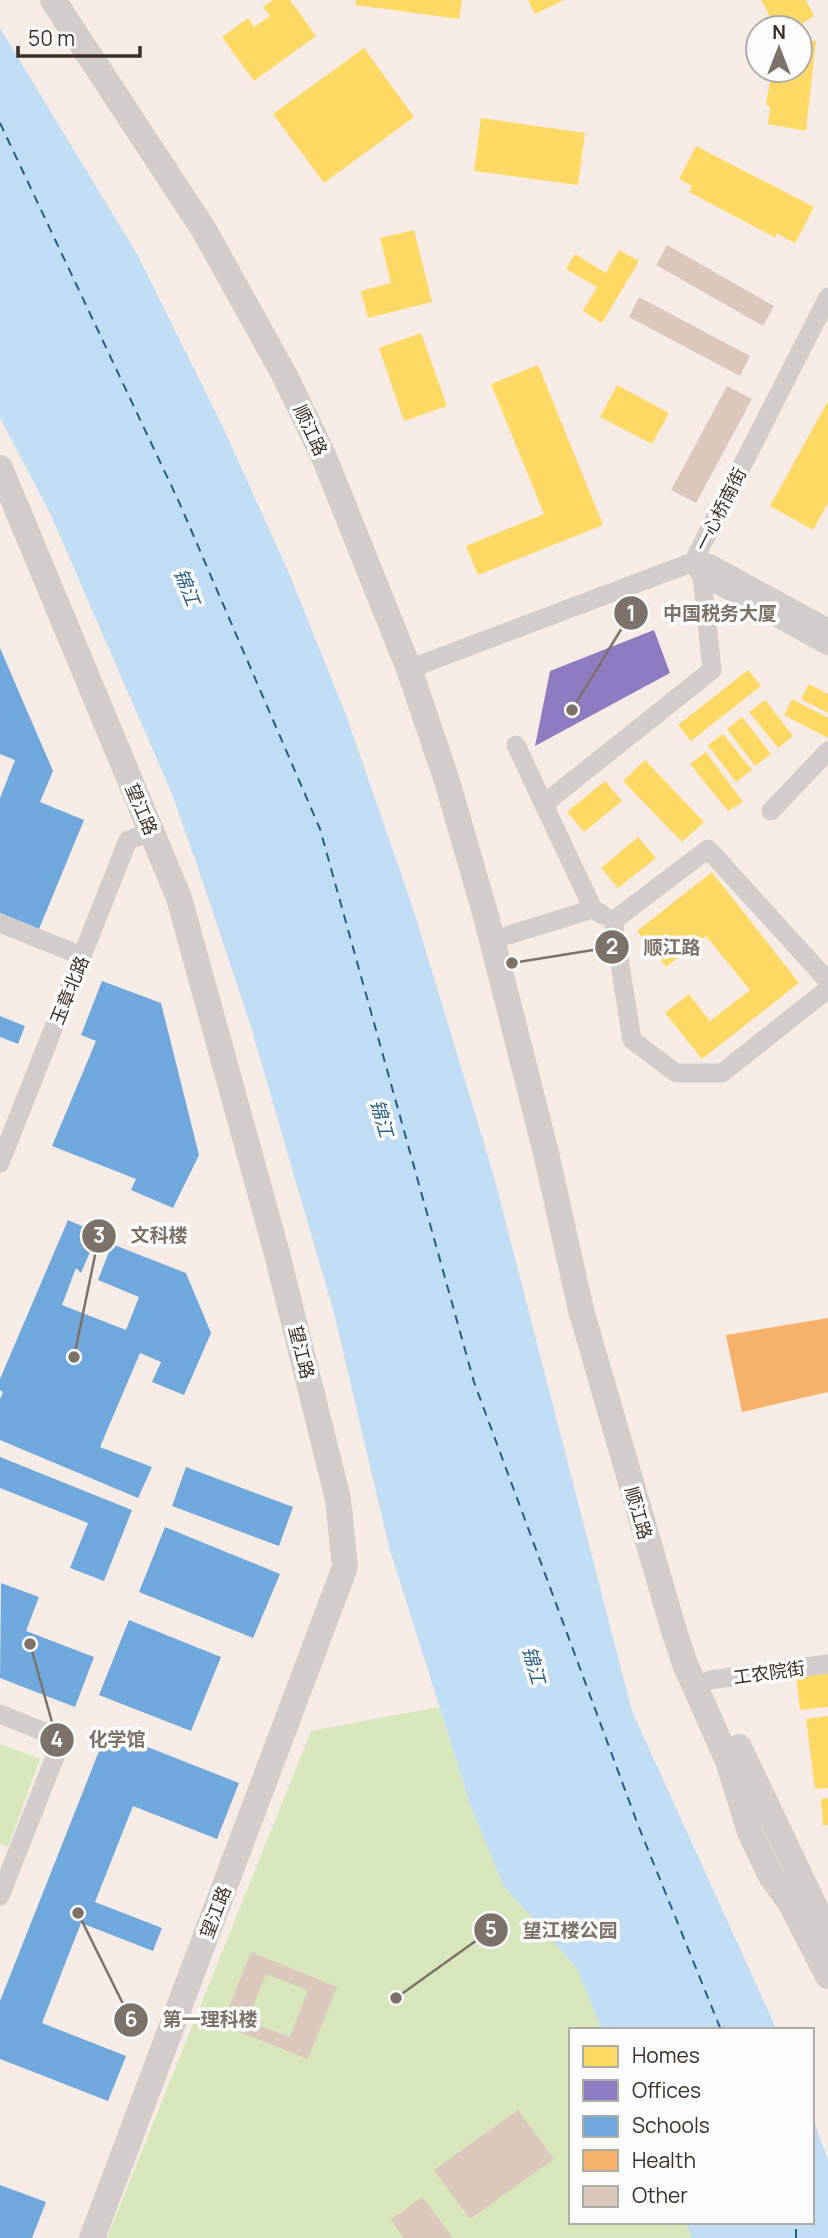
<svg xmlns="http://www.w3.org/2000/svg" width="828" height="2238" viewBox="0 0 828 2238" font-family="Manrope,'Noto Sans SC',sans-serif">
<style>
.green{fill:#d7e6bb}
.water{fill:#c1ddf3}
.homes{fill:#ffd966}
.offices{fill:#8e7cc3}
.schools{fill:#6fa8dc}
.health{fill:#f6b26b}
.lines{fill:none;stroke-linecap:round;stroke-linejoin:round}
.ferry{stroke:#255d83;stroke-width:2;stroke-dasharray:9 7;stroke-linecap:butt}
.building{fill:#dcc7bc;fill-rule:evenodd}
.street{stroke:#d2cdcb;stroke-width:19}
.secondary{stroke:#d2cdcb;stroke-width:26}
.labels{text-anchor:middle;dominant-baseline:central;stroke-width:7;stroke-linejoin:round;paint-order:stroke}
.street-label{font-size:18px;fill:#3b3027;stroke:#fdfdfd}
.water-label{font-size:19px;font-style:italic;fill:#255d83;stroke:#fdfdfd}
.leader{fill:none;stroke:#7d726a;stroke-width:2.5}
.callout-dot{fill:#7d726a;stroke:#fdfdfd;stroke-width:2.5}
.mark-label{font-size:21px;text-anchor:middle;font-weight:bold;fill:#fff}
.callout-label{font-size:19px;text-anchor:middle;font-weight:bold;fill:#7d726a;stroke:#fdfdfd;stroke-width:7;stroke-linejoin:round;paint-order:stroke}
</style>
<rect width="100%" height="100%" fill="#f7ece5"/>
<g class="green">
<polygon points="439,1707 471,1807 503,1885 576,1967 602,2030 571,2030 571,2222 686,2222 692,2238 107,2238 311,1731"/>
<polygon points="0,1744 40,1759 8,1847 0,1844"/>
</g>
<g class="water">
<polygon points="0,28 137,254 221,423 288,571 346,715 412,905 493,1173 632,1711 777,2030 602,2030 576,1967 503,1885 471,1807 389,1547 334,1313 250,1024 207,894 172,794 50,513 0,418"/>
<polygon points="812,2116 828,2160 828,2238 692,2238 686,2222 812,2222"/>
</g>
<g class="homes">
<polygon points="273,0 290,0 316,36 254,81 222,37 248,18 254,27 270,16 263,7"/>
<polygon points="356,0 462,0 459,19 356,5"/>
<polygon points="528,0 564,0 535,14"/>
<polygon points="761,0 806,0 814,16 795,28 776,28"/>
<polygon points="800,39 816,41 806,131 768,124 770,107 766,104 772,70 800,70"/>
<polygon points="364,48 414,117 324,183 273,114"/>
<polygon points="481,118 585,133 578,185 474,171"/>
<polygon points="696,146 814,207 795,243 776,233 776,238 689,192 692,186 679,179"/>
<polygon points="414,230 432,302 368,318 361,291 391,283 380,238"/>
<polygon points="619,250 639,261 602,323 583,311 597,287 566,269 575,254 606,273"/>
<polygon points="421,333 447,406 404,421 379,348"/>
<polygon points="538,365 603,525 478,575 466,546 544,514 491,384"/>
<polygon points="617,385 669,413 652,444 600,417"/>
<polygon points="828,401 828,503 813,530 770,506"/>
<polygon points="748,670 761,686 691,741 678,725"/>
<polygon points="809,684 828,694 828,713 801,699"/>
<polygon points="792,699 828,718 828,738 784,715"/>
<polygon points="765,700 793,736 778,748 749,712"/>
<polygon points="742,717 771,754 755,766 727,729"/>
<polygon points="723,734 752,770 736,782 708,745"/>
<polygon points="706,752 743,802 728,811 690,764"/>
<polygon points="645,760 704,822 682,842 623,781"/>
<polygon points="605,781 622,801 584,832 567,812"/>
<polygon points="638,837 656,858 618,888 601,868"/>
<polygon points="712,872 799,983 702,1059 665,1013 689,994 710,1021 750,990 706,936 666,967 637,931"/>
<polygon points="828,1673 828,1707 800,1710 796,1676"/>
<polygon points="828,1716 828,1788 815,1789 806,1719"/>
<polygon points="828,1798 828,1825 823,1825 821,1799"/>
</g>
<polygon class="offices" points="654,630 670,673 535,746 550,671"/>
<g class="schools">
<polygon points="0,648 53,771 40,802 84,820 39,929 0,913 0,798 15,760 0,754"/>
<polygon points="102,981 161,1003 199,1155 173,1208 131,1190 136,1179 52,1146 96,1041 81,1035"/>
<polygon points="0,1016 25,1026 18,1044 0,1037"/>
<polygon points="68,1220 98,1233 81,1273 76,1268 62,1305 126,1330 139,1297 98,1280 112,1244 186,1273 211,1333 184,1395 152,1382 161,1362 140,1353 100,1447 152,1467 138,1498 0,1440 0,1399 3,1392 0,1390 0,1379"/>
<polygon points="0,1457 132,1510 104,1581 70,1568 88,1523 0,1488"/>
<polygon points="186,1467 293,1507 279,1546 172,1506"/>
<polygon points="165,1527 280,1574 253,1638 139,1592"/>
<polygon points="1,1583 39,1597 26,1631 94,1657 75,1707 0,1678"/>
<polygon points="129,1620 221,1657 191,1731 99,1695"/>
<polygon points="107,1731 239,1783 217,1839 133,1806 95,1902 162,1928 153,1951 81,1923 42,2023 126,2056 108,2101 0,2059 0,2001"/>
<polygon points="0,2185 46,2202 32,2238 0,2238"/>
</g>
<polygon class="health" points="828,1318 828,1392 742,1412 726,1335"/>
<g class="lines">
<g class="ferry">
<polyline points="0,123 179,502 320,829 474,1382 638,1825 721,2030"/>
<polyline points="796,2238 796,2222"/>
</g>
</g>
<g class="building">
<polygon points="667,245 774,306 763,326 656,265"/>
<polygon points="639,297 750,356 740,376 629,317"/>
<polygon points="727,386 752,399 696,503 671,490"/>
<path d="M 251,1952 L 337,1987 L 308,2059 L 222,2025 ZM 266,1974 L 308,1990 L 290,2037 L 247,2021 Z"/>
<polygon points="518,2110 554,2159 470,2219 434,2170"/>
<polygon points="422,2197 453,2238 404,2238 391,2220"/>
</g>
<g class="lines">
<g class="street">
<polyline points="693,562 711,564 828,628"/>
<polyline points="697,569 702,576 828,646"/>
<polyline points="409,669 693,562 828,297"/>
<polyline points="516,745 593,909"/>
<polyline points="545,803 712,670 702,576"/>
<polyline points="771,811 828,751"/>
<polyline points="613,921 632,1040 676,1073 722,1073 828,989"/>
<polyline points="613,921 708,849 828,981"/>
<polyline points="0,923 82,956"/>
<polyline points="509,935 593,909 603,915"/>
<polyline points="0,1163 128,840 152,832"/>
<polyline points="710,1680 828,1664"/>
<polyline points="0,1714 62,1739 0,1896"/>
</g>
<g class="secondary">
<polyline points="53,0 204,230 285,376 324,457 409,669 446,778 486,916 546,1153 581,1310 674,1631 685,1664 728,1761 750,1832 771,1876 790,1902 828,1976"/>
<polyline points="0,468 179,898 276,1250 338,1499 345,1567 92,2238"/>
<polyline points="739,1747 828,1935"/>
</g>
</g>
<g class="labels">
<g class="street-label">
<text transform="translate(311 430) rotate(65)">顺江路</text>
<text transform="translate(720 509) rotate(-63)">一心桥南街</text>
<text transform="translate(142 809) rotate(67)">望江路</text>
<text transform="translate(69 990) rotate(-68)">玉章北路</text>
<text transform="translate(302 1352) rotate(76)">望江路</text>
<text transform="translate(639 1513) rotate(74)">顺江路</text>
<text transform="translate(769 1672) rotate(-8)">工农院街</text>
<text transform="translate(215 1912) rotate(-69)">望江路</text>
</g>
<g class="water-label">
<text transform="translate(187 587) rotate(68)">锦江</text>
<text transform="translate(382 1118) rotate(74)">锦江</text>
<text transform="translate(534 1665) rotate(74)">锦江</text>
</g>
</g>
<path class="leader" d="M572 710L631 613M512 963L612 947M74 1357L99 1236M30 1644L57 1740M396 1998L491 1930M78 1913L131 2020"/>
<g class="callout-dot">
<circle cx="572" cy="710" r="7"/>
<circle cx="512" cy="963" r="7"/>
<circle cx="74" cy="1357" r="7"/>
<circle cx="30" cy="1644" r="7"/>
<circle cx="396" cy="1998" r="7"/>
<circle cx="78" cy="1913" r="7"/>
<circle cx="631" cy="613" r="18"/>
<circle cx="612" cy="947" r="18"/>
<circle cx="99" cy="1236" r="18"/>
<circle cx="57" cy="1740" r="18"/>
<circle cx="491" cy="1930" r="18"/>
<circle cx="131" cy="2020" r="18"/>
</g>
<g class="mark-label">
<text x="631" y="621">1</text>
<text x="612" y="954">2</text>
<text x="99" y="1243">3</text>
<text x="57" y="1747">4</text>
<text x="491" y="1937">5</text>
<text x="131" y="2027">6</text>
</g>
<g class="callout-label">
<text x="720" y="620">中国税务大厦</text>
<text x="672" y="954">顺江路</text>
<text x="159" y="1242">文科楼</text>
<text x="117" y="1746">化学馆</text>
<text x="570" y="1937">望江楼公园</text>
<text x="210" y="2026">第一理科楼</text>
</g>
<rect x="569" y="2028" width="245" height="196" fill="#fdfdfd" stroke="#afaba7" stroke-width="2"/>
<rect x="583" y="2046" width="35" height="21" fill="#ffd966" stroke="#afaba7" stroke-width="2"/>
<text x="632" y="2063" font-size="21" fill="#3b3027">Homes</text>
<rect x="583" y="2080" width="35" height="21" fill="#8e7cc3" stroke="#afaba7" stroke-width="2"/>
<text x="632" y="2098" font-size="21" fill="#3b3027">Offices</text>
<rect x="583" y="2116" width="35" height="21" fill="#6fa8dc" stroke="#afaba7" stroke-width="2"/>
<text x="632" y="2133" font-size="21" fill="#3b3027">Schools</text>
<rect x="583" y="2150" width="35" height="21" fill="#f6b26b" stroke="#afaba7" stroke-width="2"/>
<text x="632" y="2168" font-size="21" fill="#3b3027">Health</text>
<rect x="583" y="2186" width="35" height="21" fill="#dcc7bc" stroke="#afaba7" stroke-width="2"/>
<text x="632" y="2203" font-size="21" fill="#3b3027">Other</text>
<g transform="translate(779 49)"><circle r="33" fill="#fdfdfd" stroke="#afaba7" stroke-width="2"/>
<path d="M0-5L12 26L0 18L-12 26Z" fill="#7d726a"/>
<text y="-10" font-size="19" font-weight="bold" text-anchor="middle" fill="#3b3027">N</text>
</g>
<path d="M18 46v10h122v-10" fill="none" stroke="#3b3027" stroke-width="3.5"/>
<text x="28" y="46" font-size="21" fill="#3b3027" stroke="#fdfdfd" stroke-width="5" paint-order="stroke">50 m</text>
</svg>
